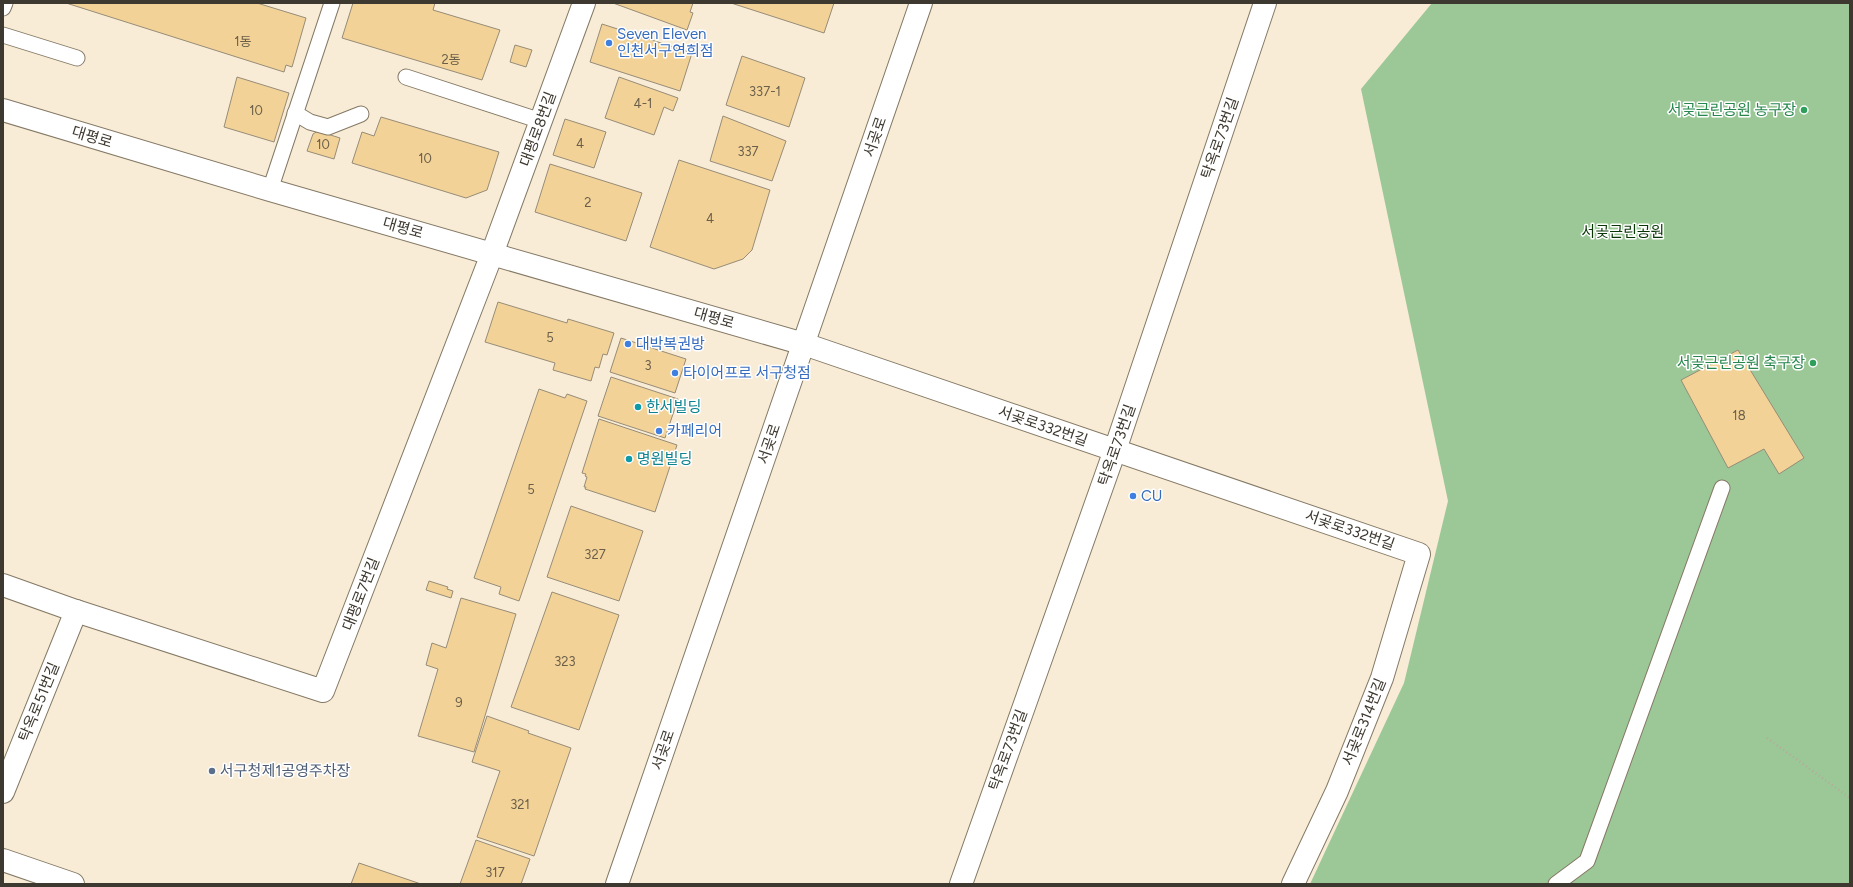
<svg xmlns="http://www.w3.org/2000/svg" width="1853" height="887" viewBox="0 0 1853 887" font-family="Figtree,'Noto Sans KR',sans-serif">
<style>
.green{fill:#9cc897}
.building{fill:#f2d297;stroke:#978c78}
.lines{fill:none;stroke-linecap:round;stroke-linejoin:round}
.lane-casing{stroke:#847965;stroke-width:17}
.street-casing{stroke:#847965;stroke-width:24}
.secondary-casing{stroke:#847965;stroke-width:24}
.path{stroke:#b3aa99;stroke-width:2.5;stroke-dasharray:1 3;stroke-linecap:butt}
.lane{stroke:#fff;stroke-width:15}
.street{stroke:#fff;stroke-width:22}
.secondary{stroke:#fff;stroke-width:22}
.shop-dot{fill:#3f7fe0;stroke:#fff;stroke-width:1.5}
.leisure-dot{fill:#2e9e5b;stroke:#fff;stroke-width:1.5}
.culture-dot{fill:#0f9aa8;stroke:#fff;stroke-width:1.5}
.service-dot{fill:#5c6f8a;stroke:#fff;stroke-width:1.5}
.labels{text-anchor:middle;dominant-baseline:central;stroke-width:3;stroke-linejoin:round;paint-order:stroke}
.number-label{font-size:13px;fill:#6b5f4a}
.shop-label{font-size:15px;fill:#366cbe;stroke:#fff;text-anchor:start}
.leisure-label{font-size:15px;fill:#27864d;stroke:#fff;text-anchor:end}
.street-label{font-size:15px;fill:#3e3930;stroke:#fff}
.park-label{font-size:15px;fill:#083705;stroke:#fff}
.culture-label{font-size:15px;fill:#0d838f;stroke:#fff;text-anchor:start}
.service-label{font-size:15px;fill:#4e5e75;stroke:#fff;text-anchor:start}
</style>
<rect width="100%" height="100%" fill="#f8ecd6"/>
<polygon class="green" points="1432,3 1850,3 1850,884 1310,884 1404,683 1448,501 1361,89"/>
<g class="building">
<polygon points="66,3 257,3 306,18 292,67 286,65 284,72"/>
<polygon points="353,3 435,3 433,10 500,30 482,80 342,38"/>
<polygon points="613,3 693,3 690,12 693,13 687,30"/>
<polygon points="731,3 834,3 824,33"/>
<polygon points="602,24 692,53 680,91 590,62"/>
<polygon points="515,45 532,50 526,67 510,62"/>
<polygon points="742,56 805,78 789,127 726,105"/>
<polygon points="237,77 289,93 274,142 224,127"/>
<polygon points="619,77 678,98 673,111 664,107 654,135 605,118"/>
<polygon points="723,116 786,141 772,181 710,161"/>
<polygon points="381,117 499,152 487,190 466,198 352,163 362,132 374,136"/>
<polygon points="565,119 606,132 594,168 553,155"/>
<polygon points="318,131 340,138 334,159 307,151 313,134"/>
<polygon points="679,160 770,190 752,250 743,259 714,269 650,247"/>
<polygon points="550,164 642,193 626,241 535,212"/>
<polygon points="498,302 567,323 568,319 614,333 607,355 603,354 599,368 595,367 591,381 553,370 555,363 485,342"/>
<polygon points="621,338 686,359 675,393 610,372"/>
<polygon points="1738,350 1804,458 1779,474 1764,449 1728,468 1681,380"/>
<polygon points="611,377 678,399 665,438 598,416"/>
<polygon points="539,389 565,398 567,394 587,401 519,601 499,594 501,587 474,578"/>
<polygon points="599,419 677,445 655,512 585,489 586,487 584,487 587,477 585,476 586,474 582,473"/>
<polygon points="571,506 643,531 619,601 547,577"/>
<polygon points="429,581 448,587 447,589 453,591 451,598 426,590"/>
<polygon points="552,592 619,615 579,730 511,707"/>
<polygon points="461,598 516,614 474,752 418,736 438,669 426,665 432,643 446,648"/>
<polygon points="487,716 529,731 528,733 571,748 534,856 477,837 500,771 472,762"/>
<polygon points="476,840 530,859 521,884 460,884"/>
<polygon points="359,863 421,884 351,884"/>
</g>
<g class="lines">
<g class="lane-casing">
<g id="lane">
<polyline points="3,8 5,3"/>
<polyline points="3,35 77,58"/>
<polyline points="406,77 541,121"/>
<polyline points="295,113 310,122 328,127 361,114"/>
<polyline points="270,190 332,3"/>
<polyline points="1556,884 1587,861 1722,488"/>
</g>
</g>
<g class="street-casing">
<g id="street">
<polyline points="804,344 1419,554 1382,678 1337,791 1293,884"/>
<polyline points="3,585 76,611 323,691 492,254 584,3"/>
<polyline points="3,792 76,611"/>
<polyline points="961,884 1115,450 1265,3"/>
</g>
</g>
<g class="secondary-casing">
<g id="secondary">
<polyline points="3,110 270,190 804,344"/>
<polyline points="3,860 73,884"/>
<polyline points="617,884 921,3"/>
</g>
</g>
<polyline class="path" points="1767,738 1850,798"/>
<use href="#lane" class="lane"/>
<use href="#street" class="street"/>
<use href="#secondary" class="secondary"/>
</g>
<g class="shop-dot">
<circle cx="609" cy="43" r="4"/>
<circle cx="628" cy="344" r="4"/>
<circle cx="675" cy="373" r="4"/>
<circle cx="659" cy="431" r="4"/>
<circle cx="1133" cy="496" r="4"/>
</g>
<g class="leisure-dot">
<circle cx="1804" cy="110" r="4"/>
<circle cx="1813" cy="363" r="4"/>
</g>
<g class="culture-dot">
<circle cx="638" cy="407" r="4"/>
<circle cx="629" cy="459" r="4"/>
</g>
<circle class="service-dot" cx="212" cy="771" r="4"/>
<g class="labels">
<g class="number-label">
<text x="243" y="41">1동</text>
<text x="451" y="59">2동</text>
<text x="765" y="91">337-1</text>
<text x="643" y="103">4-1</text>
<text x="256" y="110">10</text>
<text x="580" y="143">4</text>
<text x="323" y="144">10</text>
<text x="748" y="151">337</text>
<text x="425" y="158">10</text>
<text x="588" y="202">2</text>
<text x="710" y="218">4</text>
<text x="550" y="337">5</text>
<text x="648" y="365">3</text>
<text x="1739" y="415">18</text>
<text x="531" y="489">5</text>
<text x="595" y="554">327</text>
<text x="565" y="661">323</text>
<text x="459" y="702">9</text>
<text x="520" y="804">321</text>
<text x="495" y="872">317</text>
</g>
<g class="shop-label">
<text x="617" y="34">Seven Eleven<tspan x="617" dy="17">인천서구연희점</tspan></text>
<text x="636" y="344">대박복권방</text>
<text x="683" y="373">타이어프로 서구청점</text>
<text x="667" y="431">카페리어</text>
<text x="1141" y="496">CU</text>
</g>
<g class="leisure-label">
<text x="1796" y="110">서곶근린공원 농구장</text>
<text x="1805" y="363">서곶근린공원 축구장</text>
</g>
<g class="street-label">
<text transform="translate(538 129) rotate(-70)">대평로8번길</text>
<text transform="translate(92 137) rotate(17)">대평로</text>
<text transform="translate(875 137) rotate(-71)">서곶로</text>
<text transform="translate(1220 138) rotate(-71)">탁옥로73번길</text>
<text transform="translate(403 228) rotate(16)">대평로</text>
<text transform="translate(714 318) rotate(16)">대평로</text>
<text transform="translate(1043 426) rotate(19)">서곶로332번길</text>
<text transform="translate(769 444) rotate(-71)">서곶로</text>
<text transform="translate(1117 445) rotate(-71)">탁옥로73번길</text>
<text transform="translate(1350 530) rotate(19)">서곶로332번길</text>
<text transform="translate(361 594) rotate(-69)">대평로7번길</text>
<text transform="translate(39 702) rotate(-68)">탁옥로51번길</text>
<text transform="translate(1364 722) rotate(-68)">서곶로314번길</text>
<text transform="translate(663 750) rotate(-71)">서곶로</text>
<text transform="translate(1008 750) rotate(-70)">탁옥로73번길</text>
</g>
<g class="park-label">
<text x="1623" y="232">서곶근린공원</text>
</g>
<g class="culture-label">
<text x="646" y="407">한서빌딩</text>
<text x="637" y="459">명원빌딩</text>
</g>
<g class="service-label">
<text x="220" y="771">서구청제1공영주차장</text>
</g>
</g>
<rect width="1853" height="887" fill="none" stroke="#3e3930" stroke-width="8"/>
</svg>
